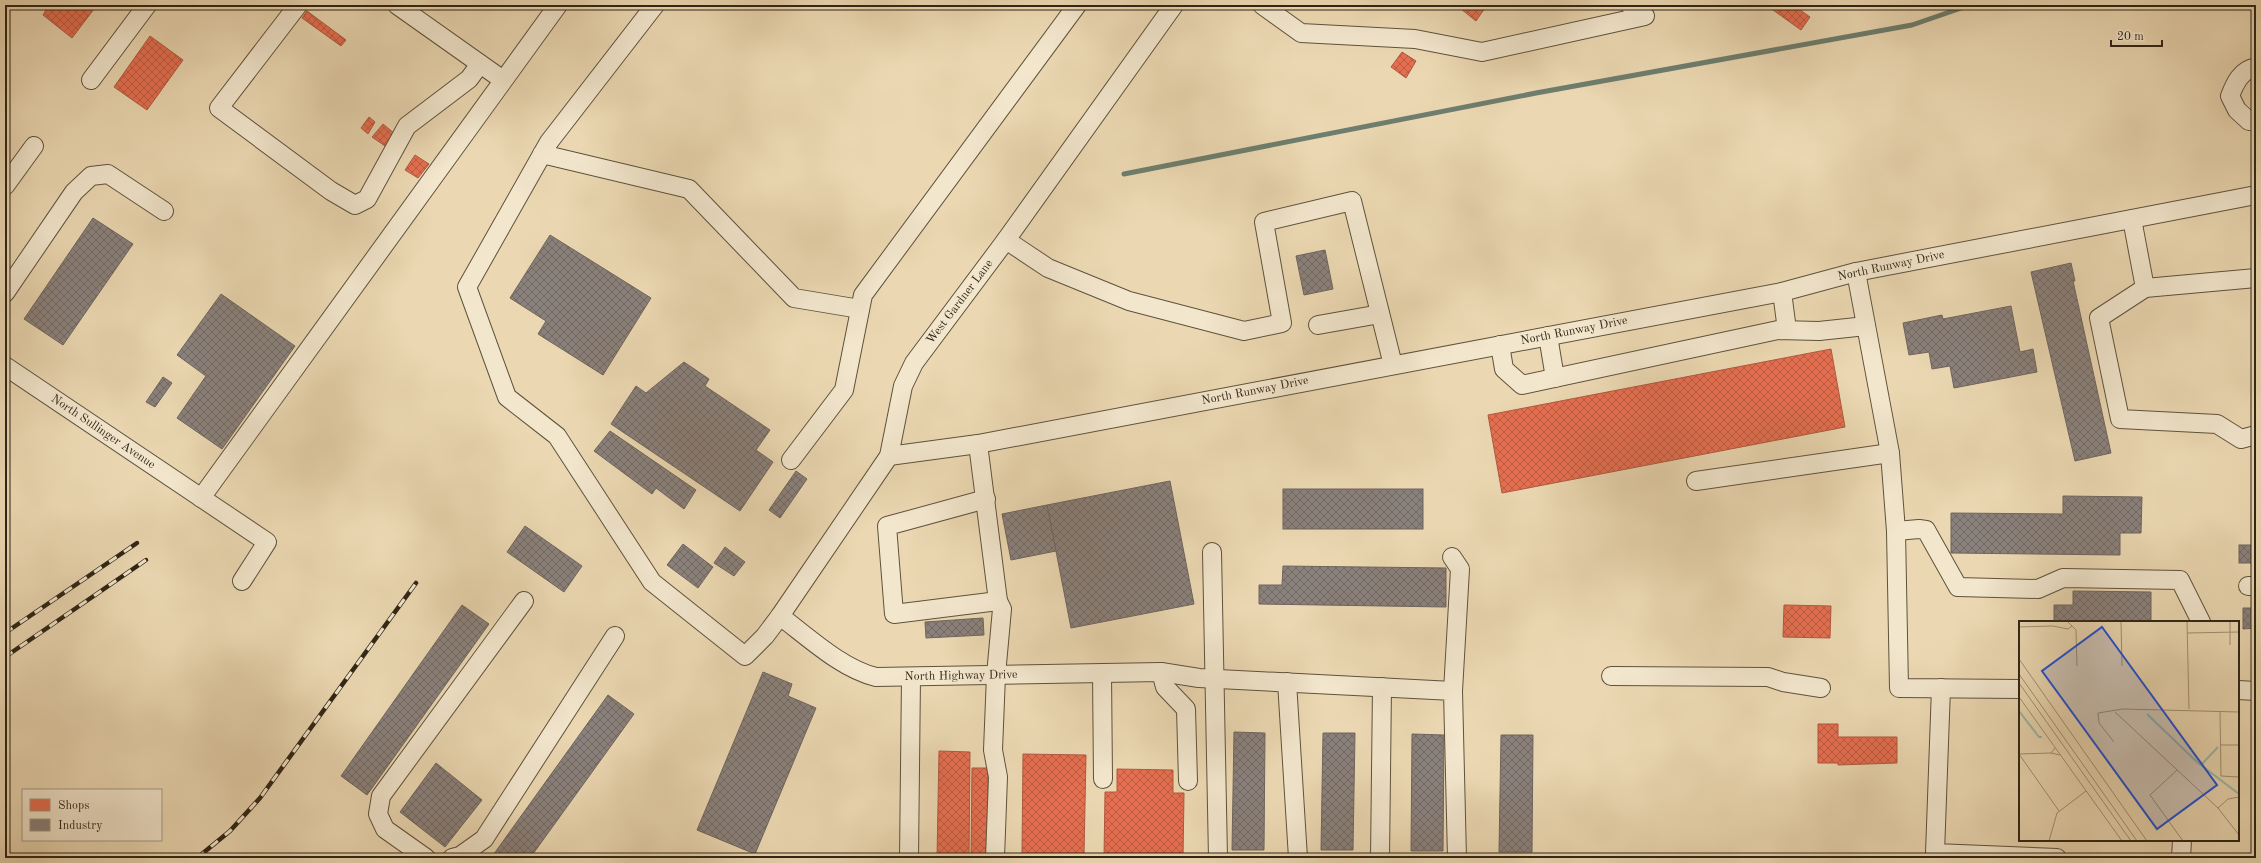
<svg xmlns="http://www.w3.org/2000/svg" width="2261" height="863" viewBox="0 0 2261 863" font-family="'Old Standard TT',serif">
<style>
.shops{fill:url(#shops-cross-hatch);stroke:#b0593f}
.industry{fill:url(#industry-cross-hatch);stroke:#6f655d}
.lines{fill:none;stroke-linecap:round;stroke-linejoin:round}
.stream{stroke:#6e7e6e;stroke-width:5}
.minor-casing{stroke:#5f523c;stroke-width:20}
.minor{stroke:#f2e6cd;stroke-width:18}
.rail-casing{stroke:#302515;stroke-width:4.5}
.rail{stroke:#f2e6cd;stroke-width:3;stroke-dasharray:9;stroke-linecap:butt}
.labels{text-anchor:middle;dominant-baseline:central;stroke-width:4;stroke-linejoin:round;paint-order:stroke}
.street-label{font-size:12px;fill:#302515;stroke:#f2e6cd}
.inset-river{fill:none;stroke:#98baaa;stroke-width:2}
.inset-road{fill:none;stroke:#a09073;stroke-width:1}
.view{fill:#1d4ed8;fill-opacity:0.15;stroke:#1d4ed8;stroke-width:2}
.inset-edge{fill:none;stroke:#302515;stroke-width:2}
</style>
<defs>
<pattern id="shops-cross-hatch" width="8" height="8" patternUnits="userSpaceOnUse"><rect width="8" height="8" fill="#e76f51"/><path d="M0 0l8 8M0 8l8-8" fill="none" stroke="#bc5b42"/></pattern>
<pattern id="industry-cross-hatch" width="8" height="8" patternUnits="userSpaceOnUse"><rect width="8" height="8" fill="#8a817c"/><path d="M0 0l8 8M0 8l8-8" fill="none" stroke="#716964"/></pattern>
</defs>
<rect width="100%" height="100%" fill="#ebd8b2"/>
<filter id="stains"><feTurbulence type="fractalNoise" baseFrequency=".005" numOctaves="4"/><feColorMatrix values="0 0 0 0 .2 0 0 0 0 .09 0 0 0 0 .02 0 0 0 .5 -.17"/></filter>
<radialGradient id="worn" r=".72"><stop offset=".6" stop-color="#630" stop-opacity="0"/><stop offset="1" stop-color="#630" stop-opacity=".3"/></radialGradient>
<g class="shops">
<polygon points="49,5 89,5 94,9 72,38 43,15"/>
<polygon points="1456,5 1487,5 1476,21"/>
<polygon points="1766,5 1793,5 1810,17 1801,30"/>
<polygon points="307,11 346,40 341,46 302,18"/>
<polygon points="150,36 183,60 147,110 114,87"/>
<polygon points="1402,52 1416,61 1406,78 1391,67"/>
<polygon points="369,117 375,122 368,134 361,128"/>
<polygon points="383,124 395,134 385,146 372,137"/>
<polygon points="415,155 429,164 418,178 405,170"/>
<polygon points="1831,349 1845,427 1502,493 1488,415"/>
<polygon points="1784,605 1831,606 1830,638 1783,637"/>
<polygon points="1818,724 1838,724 1838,737 1897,737 1897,763 1838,765 1838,763 1818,763"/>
<polygon points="939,751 970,752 969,858 937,858"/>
<polygon points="1023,754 1086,755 1084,855 1022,854"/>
<polygon points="972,768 988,768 987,858 971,858"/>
<polygon points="1117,769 1173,770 1173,793 1184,793 1183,858 1104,858 1105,792 1117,792"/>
</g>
<g class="industry">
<polygon points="93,218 133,244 63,345 24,319"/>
<polygon points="550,235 651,298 603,375 538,334 546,321 510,298"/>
<polygon points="1325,250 1333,289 1304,295 1296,256"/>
<polygon points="2071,263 2075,281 2073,281 2111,453 2075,461 2031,272"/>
<polygon points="221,294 295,346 222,449 177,418 206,376 177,355"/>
<polygon points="2011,306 2020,352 2033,349 2037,372 1954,388 1950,366 1932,369 1929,352 1909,355 1903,323 1942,315 1943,319"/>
<polygon points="684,362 709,379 705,386 770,430 756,450 773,462 740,511 611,424 636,386 646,393"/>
<polygon points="163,377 172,383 155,407 146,402"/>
<polygon points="610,431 696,490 684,509 656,488 652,494 594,451"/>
<polygon points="796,471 807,479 780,518 769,510"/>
<polygon points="1170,481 1194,604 1071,628 1047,505"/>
<rect x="1283" y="489" width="140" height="40"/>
<polygon points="2063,496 2142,497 2141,533 2120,533 2120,555 1951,553 1951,513 2063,514"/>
<polygon points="1047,505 1056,551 1011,560 1002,514"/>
<polygon points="525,526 582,566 564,592 507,552"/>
<polygon points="683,544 713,567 698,588 667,565"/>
<rect x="2239" y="545" width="17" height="18"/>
<polygon points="725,547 745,562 734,576 714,563"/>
<polygon points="1283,566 1446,568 1446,607 1259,604 1259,585 1282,585"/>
<polygon points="2073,591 2151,592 2151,622 2054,622 2054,605 2073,605"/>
<polygon points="462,605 489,624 367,795 341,776"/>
<polygon points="2243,608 2256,608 2256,628 2243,629"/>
<polygon points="983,618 984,635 926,638 925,622"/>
<polygon points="763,672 792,684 788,696 816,708 755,854 697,830"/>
<polygon points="608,695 634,714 530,858 491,858"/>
<polygon points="1234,732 1265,733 1264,850 1232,850"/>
<polygon points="1323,733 1355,733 1353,850 1321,850"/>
<polygon points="1412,734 1444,735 1443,851 1411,851"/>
<polygon points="1501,735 1533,735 1532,852 1499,852"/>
<polygon points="436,763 482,800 445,847 400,812"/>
</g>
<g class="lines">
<polyline class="stream" points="1124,174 1536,93 1912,25 1970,5"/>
<g class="minor-casing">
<g id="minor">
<polyline points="298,5 219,108 331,191 355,205 367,199 407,126 469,79 480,64"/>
<polyline points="397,5 503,80"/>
<polyline points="655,5 549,142 467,287 507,397 557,436 652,582 745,656 765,636 780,616 889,456 903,386 914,363 1006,240 1174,5"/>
<polyline points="1262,5 1301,33 1415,39 1482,52 1645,16 1630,5"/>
<path d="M 2256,67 C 2241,70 2235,83 2230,96 L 2237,110 L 2249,121 L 2256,119"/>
<polyline points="91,80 147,5"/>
<polyline points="542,154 689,189 794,298 860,309"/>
<polyline points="5,186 34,146"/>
<polyline points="2132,219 2145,288 2099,318 2120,419 2217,424 2241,439 2256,435"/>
<polyline points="1006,240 1048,268 1129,301 1244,331 1282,323 1264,222 1352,201 1393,365"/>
<polyline points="1856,272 1890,453 1896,531 1899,688 2020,689"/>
<polyline points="2145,288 2256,278"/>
<polyline points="1782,292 1787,330"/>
<polyline points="5,293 74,192 91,176 108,174 164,211"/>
<polyline points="1318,325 1380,314"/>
<polyline points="1548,336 1555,378"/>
<polyline points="1500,345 1504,369 1522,385 1778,330 1819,331 1866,326"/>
<polyline points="5,366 267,542 242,581"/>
<polyline points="978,444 998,601 1002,609 996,675 993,750 998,777 995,858"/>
<polyline points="889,456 978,444 1782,292 1856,272 2256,195"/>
<polyline points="791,460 844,390 863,295 1077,5"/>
<polyline points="1696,481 1890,453"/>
<polyline points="201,498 558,5"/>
<polyline points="986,499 887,526 894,614 998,601"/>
<polyline points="1896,531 1919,529 1926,530 1958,587 2038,589 2063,578 2180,580 2201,622"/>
<polyline points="1212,552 1218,858"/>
<polyline points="1452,557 1460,569 1453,691"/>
<polyline points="2248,586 2256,586"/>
<path d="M 780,616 C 808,637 842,669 876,677 L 1161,672 L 1199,678 L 1453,691 L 1457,858"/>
<polyline points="1161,672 1165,687 1186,709 1188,781"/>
<polyline points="1102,673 1103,779"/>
<polyline points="1611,676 1768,677 1783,682 1821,688"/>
<polyline points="1287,682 1298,858"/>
<polyline points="1941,688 1935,853 2057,858"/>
<polyline points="2238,690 2256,691"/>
<polyline points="426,858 385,829 378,814 381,796 524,601"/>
<polyline points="452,858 460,856 484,839 615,636"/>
<polyline points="909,858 911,677"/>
<polyline points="1380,858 1382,687"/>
<polyline points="2181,858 2182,840"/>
</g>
</g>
<use href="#minor" class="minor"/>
<g class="rail-casing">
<g id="rail">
<polyline points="5,633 137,543"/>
<polyline points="5,657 146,560"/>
<polyline points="197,858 230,831 260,798 416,583"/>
</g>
</g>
<use href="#rail" class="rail"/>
</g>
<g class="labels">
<g class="street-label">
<text transform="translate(1891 266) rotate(-12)">North Runway Drive</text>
<text transform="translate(960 302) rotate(-53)">West Gardner Lane</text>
<text transform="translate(1574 331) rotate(-11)">North Runway Drive</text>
<text transform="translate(1255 391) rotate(-11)">North Runway Drive</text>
<text transform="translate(103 432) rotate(34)">North Sullinger Avenue</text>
<text transform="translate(961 676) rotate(-1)">North Highway Drive</text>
</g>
</g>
<g transform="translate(2019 621)">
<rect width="220" height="220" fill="#ebd8b2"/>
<path class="inset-river" d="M 0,90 L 20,116 L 23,116M 128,93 L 178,141 L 220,173M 183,143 L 199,126"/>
<path class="inset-road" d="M 48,0 L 57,9 L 58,45M 102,0 L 103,45M 168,0 L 170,88M 211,0 L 211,24M 0,6 L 34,5 L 49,8 L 53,5M 168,12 L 220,11M 0,38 L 128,220M 0,53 L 118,220M 0,62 L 112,220M 0,76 L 103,220M 201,90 L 202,155 L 220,156M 96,91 L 199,187 L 220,214M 95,121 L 80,102 L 79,92 L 104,88 L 220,91M 201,124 L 220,124M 36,127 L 32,132 L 41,134M 0,133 L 40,190M 0,133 L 32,132M 158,149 L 131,174 L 164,220M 199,187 L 209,178 L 220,176M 30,220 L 38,192 L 67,170"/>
<path class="view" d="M 83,6 L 198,164 L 138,208 L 23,50 Z"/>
<rect width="220" height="220" class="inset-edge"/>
</g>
<rect width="2261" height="863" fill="none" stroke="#ebd8b2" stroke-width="20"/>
<rect x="6" y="6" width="2249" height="851" fill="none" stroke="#302515" stroke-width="2"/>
<rect x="10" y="10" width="2241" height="843" fill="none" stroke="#302515"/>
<rect x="22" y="789" width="140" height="52" fill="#f2e6cd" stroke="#a49983"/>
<rect x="30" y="799" width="20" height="12" fill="#e76f51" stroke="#a49983"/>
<text x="58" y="809" font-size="12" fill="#302515">Shops</text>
<rect x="30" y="819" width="20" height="12" fill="#8a817c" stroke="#a49983"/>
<text x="58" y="829" font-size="12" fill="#302515">Industry</text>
<path d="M2111 40v6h51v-6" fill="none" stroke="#302515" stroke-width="2"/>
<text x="2117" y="40" font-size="12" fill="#302515" stroke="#f2e6cd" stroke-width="3" paint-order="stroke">20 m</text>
<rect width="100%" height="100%" filter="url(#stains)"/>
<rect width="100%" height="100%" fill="url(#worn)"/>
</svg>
